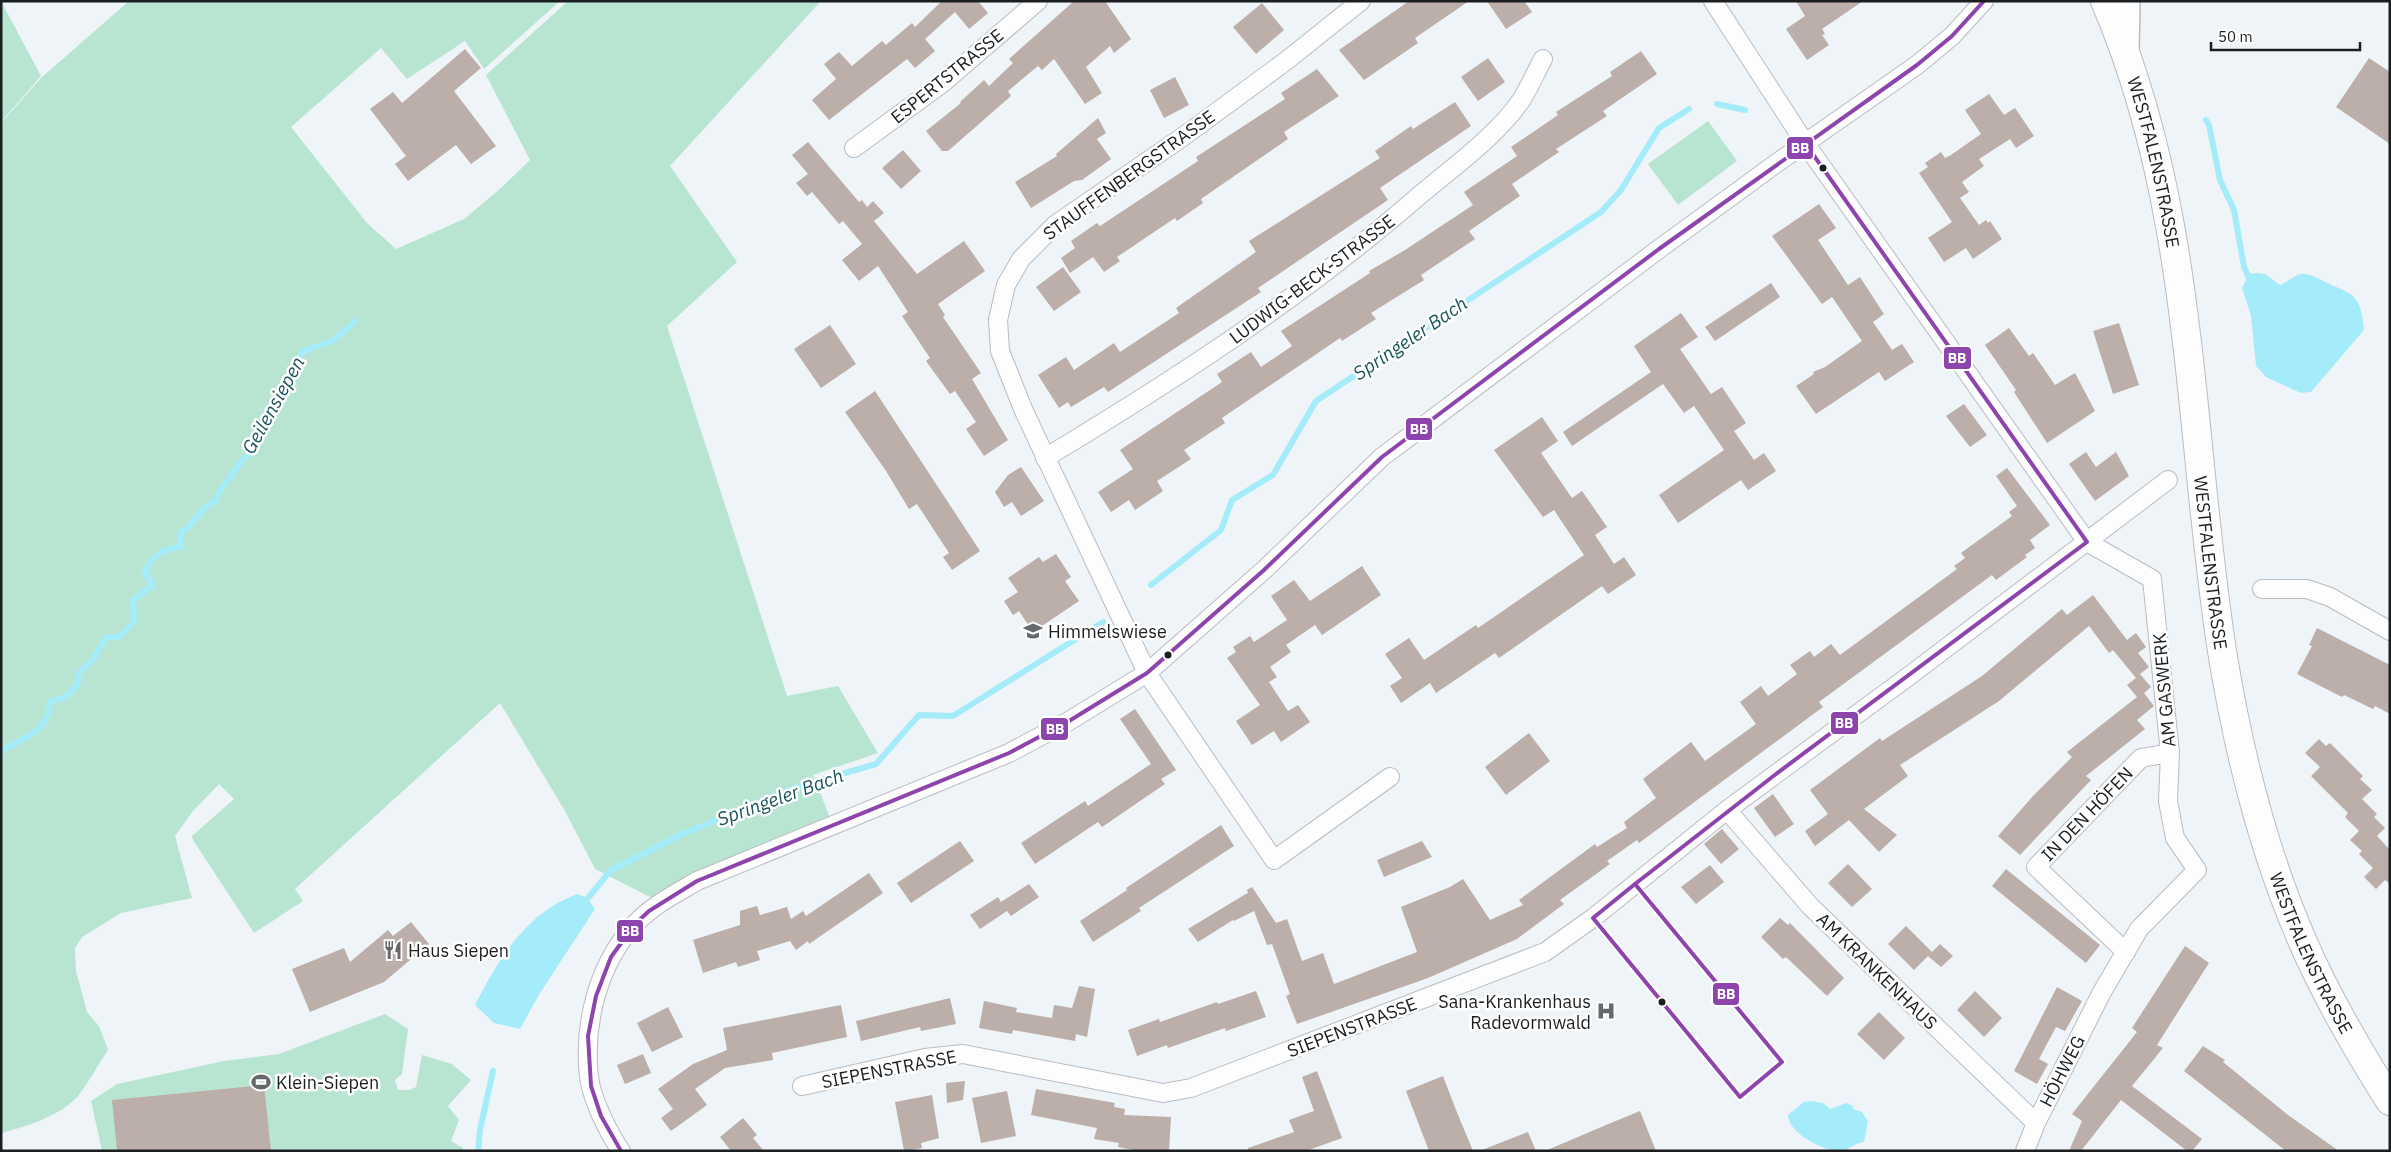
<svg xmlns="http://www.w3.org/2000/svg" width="2391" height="1152" viewBox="0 0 2391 1152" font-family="'IBM Plex Sans',sans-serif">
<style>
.green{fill:#b8e5d2}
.water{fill:#a5ecfa}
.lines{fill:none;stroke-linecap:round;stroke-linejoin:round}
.stream{stroke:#a5ecfa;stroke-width:6}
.building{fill:#bcaea9}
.minor-casing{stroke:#b9bcc0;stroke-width:20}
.tertiary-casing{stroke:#b9bcc0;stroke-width:24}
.primary-casing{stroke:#b9bcc0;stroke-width:30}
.minor{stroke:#fdfdfe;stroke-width:18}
.tertiary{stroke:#fdfdfe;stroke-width:21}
.primary{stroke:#fdfdfe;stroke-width:28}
.bus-1-casing{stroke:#fff;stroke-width:8}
.bus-1{stroke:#8e44ad;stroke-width:4}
.bus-dot{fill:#1b1e21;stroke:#fff;stroke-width:2}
.labels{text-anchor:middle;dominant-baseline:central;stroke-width:5;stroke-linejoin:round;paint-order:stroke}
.street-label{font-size:18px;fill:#1b1e21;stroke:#fff}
.poi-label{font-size:18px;fill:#1b1e21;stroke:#fff;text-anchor:start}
.water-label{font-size:19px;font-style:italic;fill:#19535d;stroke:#fff}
.line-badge{stroke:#fff;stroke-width:2}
.badge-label{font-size:14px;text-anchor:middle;font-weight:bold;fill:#fff}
</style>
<rect width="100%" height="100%" fill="#eff4f8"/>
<g class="green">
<polygon points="1,1 41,76 1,122"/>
<path d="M 129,1 L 560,1 L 484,69 L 465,41 L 407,79 L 381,48 L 291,127 L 367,223 L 396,249 L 464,219 L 501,188 L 530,160 L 486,75 L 568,1 L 821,1 L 670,166 L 737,262 L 667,326 L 787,696 L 838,686 L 878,753 L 813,775 L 831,820 L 654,899 L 595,869 L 565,811 L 500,703 L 295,889 L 303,901 L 254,933 L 193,840 L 192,836 L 234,799 L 219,784 L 193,811 L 175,836 L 192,898 L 121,913 L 82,937 L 75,948 L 76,971 L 87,1012 L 99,1026 L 108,1050 C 98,1065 89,1082 78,1096 C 60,1116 26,1127 1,1133 L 1,123 L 42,77 Z"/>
<polygon points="1708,121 1737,161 1678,205 1648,164"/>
<polygon points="385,1014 408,1029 402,1074 395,1080 398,1090 409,1090 416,1087 422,1055 452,1064 471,1080 448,1106 459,1120 451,1141 463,1148 463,1151 102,1151 91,1101 117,1084 224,1061 279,1054"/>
</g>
<g class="water">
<path d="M 2256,273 L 2265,274 L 2280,285 C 2287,283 2294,275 2301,274 C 2308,273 2317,278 2323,281 C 2354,295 2361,294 2364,330 L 2311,392 L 2301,393 L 2266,377 L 2256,366 L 2251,316 L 2242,288 L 2249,274 Z"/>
<path d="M 578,894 L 587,898 L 595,909 L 540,993 L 520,1029 L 494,1023 L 475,1005 C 498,960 527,911 578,894 Z"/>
<path d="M 1811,1101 L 1823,1103 L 1830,1109 L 1846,1103 L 1853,1106 L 1853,1109 L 1862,1112 L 1868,1121 L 1864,1142 C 1855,1143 1849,1149 1842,1151 C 1824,1152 1788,1133 1788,1115 L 1804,1102 Z"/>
</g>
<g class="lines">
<g class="stream">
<polyline points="1717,104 1745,110"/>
<polyline points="2206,120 2209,125 2220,180 2234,210 2244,267 2251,283"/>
<polyline points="1151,585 1221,530 1232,500 1273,475 1316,401 1601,212 1621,190 1659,128 1689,109"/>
<path d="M 1,752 C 16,741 39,736 47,716 C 49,711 49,705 51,701 C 66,699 80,689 79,673 L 94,658 L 106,637 L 120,637 L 134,622 L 133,600 L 153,585 L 145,573 C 151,555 163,549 180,547 L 181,532 C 196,524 200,506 216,501 L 218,494 L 241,462 L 253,450 L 264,415 L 283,395 L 290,369 L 295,366 L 303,351 L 332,341 L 356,321"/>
<polyline points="583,904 610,871 680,835 796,787 876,764 919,715 953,716 1103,622"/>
<polyline points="478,1151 480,1130 493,1071"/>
</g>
</g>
<g class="building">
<polygon points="942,1 978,1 988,13 969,29 955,12 925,39 935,51 915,68 907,59 829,120 812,100 836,79 824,64 839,52 852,66 882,41 886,45 912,23 915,27"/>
<polygon points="1074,1 1105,1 1131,39 1114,53 1110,46 1086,67 1102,93 1085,104 1054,59 1042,70 1038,66 1008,91 1011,96 948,151 942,151 926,131 961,103 960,102 984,80 989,86 1013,63 1009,59 1019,50"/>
<polygon points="1409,1 1469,1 1415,38 1418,43 1364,80 1339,50"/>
<polygon points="1487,1 1524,1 1532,12 1506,29"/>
<polygon points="1796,1 1863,1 1822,29 1825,34 1822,35 1829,45 1807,60 1786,29 1805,16"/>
<polygon points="1262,3 1284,30 1256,54 1233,27"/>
<polygon points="465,49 481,68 454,91 496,146 471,164 456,145 408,181 395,164 406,156 370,109 393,92 402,103"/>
<polygon points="1641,51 1657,74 1603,111 1607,116 1556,149 1559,152 1512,184 1520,196 1469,231 1475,239 1421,275 1424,280 1371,313 1376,319 1342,341 1340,338 1222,418 1225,423 1184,450 1191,459 1157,481 1163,491 1135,510 1129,500 1111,512 1098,492 1133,469 1120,450 1222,382 1217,374 1251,352 1261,367 1292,346 1281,331 1370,273 1369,271 1405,250 1473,205 1464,192 1517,156 1511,147 1558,115 1556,112 1612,76 1610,72"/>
<polygon points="1488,58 1505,82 1478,101 1461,77"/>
<polygon points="2369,58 2390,72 2390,144 2336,107"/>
<polygon points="1317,69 1339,96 1284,132 1288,139 1201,199 1203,203 1177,221 1175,218 1117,257 1120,261 1104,272 1093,257 1070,273 1061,258 1075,248 1071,241 1097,223 1100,226 1198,161 1196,157 1285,99 1281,93"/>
<polygon points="1175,77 1189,105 1164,118 1150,90"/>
<polygon points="1989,94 2004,115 2015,108 2034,136 2016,148 2010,139 1979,159 1984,166 1962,182 1969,192 1960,198 1979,225 1986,220 1988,223 1990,221 2002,239 1973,259 1966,248 1944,262 1928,238 1952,222 1919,173 1928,167 1925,163 1941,152 1945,158 1951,155 1981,134 1965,110"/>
<polygon points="1455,102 1471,126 1380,188 1388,200 1258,288 1261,292 1108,392 1104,387 1071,407 1068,402 1059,408 1038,375 1066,357 1074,370 1114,343 1120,352 1179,313 1176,308 1256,252 1249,241 1380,158 1375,151 1411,126 1413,129"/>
<polygon points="1098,118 1106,133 1097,139 1111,159 1082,180 1074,181 1031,208 1015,182 1057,156 1056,154"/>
<polygon points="808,142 859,202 862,200 867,207 873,201 884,213 874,221 917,274 964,241 985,271 938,304 945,315 943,317 981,373 972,379 1008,440 984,456 966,429 976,422 955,391 950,394 926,361 930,358 902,316 908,312 878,266 859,281 842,260 862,244 843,221 839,224 812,192 807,196 796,183 808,174 792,155"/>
<polygon points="903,150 921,171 901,189 882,168"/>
<polygon points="1819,204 1836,228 1818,240 1848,285 1860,277 1884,314 1873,322 1892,350 1902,344 1914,362 1885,381 1879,372 1816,414 1796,386 1814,374 1813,372 1825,367 1862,341 1832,297 1822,304 1772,236"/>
<polygon points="1063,267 1081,292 1054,311 1036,287"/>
<polygon points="1771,283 1780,297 1715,341 1705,327"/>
<polygon points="1681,313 1698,337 1680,349 1711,394 1722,387 1746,423 1734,431 1754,460 1764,453 1776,471 1748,490 1741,480 1678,523 1659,495 1724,450 1694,406 1684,413 1663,384 1572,446 1563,432 1651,372 1634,346"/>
<polygon points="2119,323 2139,385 2113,394 2093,331"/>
<polygon points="830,325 856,364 821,388 794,349"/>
<polygon points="2009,328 2029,356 2033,353 2055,385 2075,373 2095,411 2047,443 2014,392 2016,390 1985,345"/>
<polygon points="875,391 980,551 952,570 943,557 949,553 917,504 909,509 886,471 845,412"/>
<polygon points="1964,404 1987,435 1970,447 1946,416"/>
<polygon points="1542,417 1558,441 1541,453 1572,498 1582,491 1607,527 1595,535 1614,564 1624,557 1636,575 1608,594 1602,586 1499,658 1495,653 1436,693 1430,683 1401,703 1390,686 1402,678 1385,654 1409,638 1424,660 1476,625 1478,628 1584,555 1554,510 1543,517 1494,450"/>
<polygon points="2086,452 2096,467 2116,452 2129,476 2095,501 2069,464"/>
<polygon points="1021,467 1044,501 1021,516 1012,502 1004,507 995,492 1008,475"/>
<polygon points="2007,468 2050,525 2030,540 2035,548 2025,555 2027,557 1996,580 1992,575 1819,702 1823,707 1639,843 1637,840 1607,861 1610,864 1560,900 1564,904 1517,939 1428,978 1297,1024 1286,996 1290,994 1272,944 1267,945 1254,911 1234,921 1233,920 1198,942 1188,929 1244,895 1248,893 1247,890 1252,887 1276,923 1287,919 1302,961 1323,953 1334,984 1417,952 1401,907 1450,887 1463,879 1490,920 1523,905 1519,900 1595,844 1597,847 1627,828 1624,822 1656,798 1643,779 1691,742 1705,761 1756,724 1740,702 1761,686 1768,696 1797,674 1790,665 1810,651 1814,657 1831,644 1840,655 1957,569 1954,566 1965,558 1961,553 2012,516 2009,512 2017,506 1996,476"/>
<polygon points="1056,554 1071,577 1065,581 1079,601 1033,632 1019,611 1013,615 1004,601 1018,592 1008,578 1039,557 1043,562"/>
<polygon points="1362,566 1381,595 1322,635 1315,625 1286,645 1291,652 1270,667 1277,677 1269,682 1288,711 1298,705 1310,722 1281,742 1274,731 1252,745 1236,721 1260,705 1227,658 1236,652 1233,647 1250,636 1254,642 1287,620 1271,596 1294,580 1310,601"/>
<polygon points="2093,595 2127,640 2136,633 2146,647 2138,653 2149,667 2140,674 2151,687 2144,693 2154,706 2137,720 2145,729 2086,776 2091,780 2020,855 1998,836 2033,796 2072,757 2067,752 2137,697 2127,685 2136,678 2113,650 2109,653 2089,626 1999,701 1900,765 1908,776 1864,809 1897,835 1879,852 1849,820 1815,846 1805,831 1828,814 1810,790 1880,738 1882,741 1982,676 2062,609 2067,615"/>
<polygon points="2317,628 2390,665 2390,714 2375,706 2373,709 2344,695 2342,697 2297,674 2312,646 2309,645"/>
<polygon points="1135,709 1176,770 1161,779 1165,784 1102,827 1098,822 1035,864 1021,843 1085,801 1088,806 1151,764 1120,719"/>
<polygon points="1529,733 1550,761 1506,795 1485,767"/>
<polygon points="2319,739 2326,746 2330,743 2363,776 2360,779 2372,790 2362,799 2377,814 2374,817 2385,828 2377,836 2390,850 2390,884 2385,880 2376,889 2364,877 2373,868 2359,854 2362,851 2350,840 2359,831 2345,817 2348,813 2311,776 2320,767 2305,753"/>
<polygon points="1773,794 1794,824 1775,837 1754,808"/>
<polygon points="1221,825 1234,846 1139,908 1141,911 1093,942 1080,921 1127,890 1126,888"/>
<polygon points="1722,829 1739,849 1721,864 1704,844"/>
<polygon points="960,841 974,861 911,903 897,883"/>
<polygon points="1422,841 1432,857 1384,877 1377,860"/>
<polygon points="1848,864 1872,889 1852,907 1828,883"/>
<polygon points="1710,865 1724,882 1696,904 1681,887"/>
<polygon points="2006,869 2100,945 2086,963 1992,886"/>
<polygon points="869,873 883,893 809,944 808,941 796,950 790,941 757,951 760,960 738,967 736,962 703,973 693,940 740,925 740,911 757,906 760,915 787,907 791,919 803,911 806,916"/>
<polygon points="1029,884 1039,897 1011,916 1007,911 980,929 970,915 998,897 1001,902"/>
<polygon points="1780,918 1788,925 1790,923 1844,978 1827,996 1786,957 1783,959 1761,937"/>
<polygon points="411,922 429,944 384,982 310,1012 292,969 344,948 350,962 388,930 393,936"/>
<polygon points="1906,926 1932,952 1940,944 1953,956 1941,967 1928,956 1914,970 1888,944"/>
<polygon points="2185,946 2209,963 2157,1045 2163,1048 2132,1086 2202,1139 2192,1151 2187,1151 2121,1100 2081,1151 2069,1151 2082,1121 2072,1114 2137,1032 2132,1028"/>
<polygon points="1079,986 1095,989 1087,1037 1076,1034 1075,1041 1013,1030 1012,1034 979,1028 984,1001 1017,1008 1016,1012 1052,1018 1054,1005 1072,1008"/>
<polygon points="2057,987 2082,1001 2065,1031 2056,1027 2039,1059 2048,1064 2037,1084 2014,1071"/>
<polygon points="1256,991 1266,1017 1226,1031 1225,1028 1168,1048 1167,1045 1137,1056 1128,1030 1159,1019 1160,1022 1217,1002 1218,1004"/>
<polygon points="1975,991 2002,1018 1984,1037 1957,1010"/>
<polygon points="950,998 956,1024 921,1031 920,1027 861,1041 856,1021"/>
<polygon points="841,1005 847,1037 772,1053 773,1060 725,1068 695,1089 707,1105 671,1131 661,1118 673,1109 658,1089 693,1064 727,1050 723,1028"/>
<polygon points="668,1007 683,1037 652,1052 637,1023"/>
<polygon points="1879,1012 1905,1038 1884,1060 1857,1034"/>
<polygon points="2203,1046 2225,1060 2223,1062 2288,1115 2339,1151 2286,1151 2184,1071"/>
<polygon points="643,1054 651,1073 625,1084 617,1065"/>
<polygon points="1317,1071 1342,1138 1306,1151 1248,1151 1248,1148 1294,1132 1289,1120 1314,1111 1302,1077"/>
<polygon points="1443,1076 1456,1110 1473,1151 1429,1151 1406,1091"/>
<polygon points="965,1081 963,1100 947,1103 946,1083"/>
<polygon points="264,1085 271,1151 117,1151 112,1100"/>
<polygon points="1036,1089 1115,1103 1114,1107 1125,1109 1124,1115 1171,1117 1169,1151 1139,1151 1118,1147 1119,1143 1094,1139 1097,1128 1031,1115"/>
<polygon points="1007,1091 1016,1136 981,1143 972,1098"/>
<polygon points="932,1095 939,1138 921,1143 922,1148 904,1151 895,1102"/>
<polygon points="1640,1111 1656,1151 1545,1151 1606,1125"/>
<polygon points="743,1118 757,1135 753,1138 764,1151 731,1151 720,1137"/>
<polygon points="1528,1132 1536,1151 1482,1151 1482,1150"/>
</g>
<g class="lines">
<g class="minor-casing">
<g id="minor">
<polyline points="1361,1 1286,61 1184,136 1055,225 1021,259 1006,285 998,320 1000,351 1023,409 1147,673 1274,860 1390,777"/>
<polyline points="1713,1 1805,143 2087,542 2152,579 2170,753 2168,801 2175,838 2197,870 2139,929 2102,992 2036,1123 2025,1151"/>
<polyline points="854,148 944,82 1038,1"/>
<path d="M 1045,458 C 1176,379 1304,296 1420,195 C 1453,167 1498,135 1522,99 C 1530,86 1536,72 1543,59"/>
<polyline points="2262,589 2307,589 2330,597 2390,631"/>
<polyline points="1727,810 1810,906 2036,1123"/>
<polyline points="2126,952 2036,867 2141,758 2170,753"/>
<polyline points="802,1086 925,1058 963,1054 1163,1093 1191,1088 1545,952 1593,918 1727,810 1909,676 2168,480"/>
<path d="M 621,1151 C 608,1132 592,1100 589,1077 C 583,1024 598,964 635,924 C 653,905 675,894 697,881 L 1009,753 L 1069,721 L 1147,673 L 1264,570 L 1382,457 L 1659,249 L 1774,165 L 1917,65 L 1952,36 L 1984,1"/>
</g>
</g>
<g class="tertiary-casing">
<polyline id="tertiary" points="2128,50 2129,1"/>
</g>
<g class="primary-casing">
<g id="primary">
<path id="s1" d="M 2105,1 C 2195,210 2188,431 2222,651 C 2238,750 2262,848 2302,940 C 2326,996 2357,1049 2390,1101"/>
</g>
</g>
<use href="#minor" class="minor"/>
<use href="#tertiary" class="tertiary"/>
<use href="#primary" class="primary"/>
<g class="bus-1-casing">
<g id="bus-1">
<polygon points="1635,884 1782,1062 1740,1097 1593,918"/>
<polyline points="1635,884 1776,774 2087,542 1805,143"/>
<polyline points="621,1151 601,1116 591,1086 588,1036 596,996 611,957 635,924 649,911 697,881 1009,753 1069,721 1147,673 1264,570 1382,457 1659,249 1917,65 1952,36 1984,1"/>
</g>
</g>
<use href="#bus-1" class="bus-1"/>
</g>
<defs>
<g id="school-bare" transform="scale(1.5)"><path d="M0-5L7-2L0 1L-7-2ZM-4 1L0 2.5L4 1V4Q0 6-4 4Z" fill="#65696c" stroke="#fff" stroke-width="2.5" paint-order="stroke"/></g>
<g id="restaurant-bare" transform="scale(1.5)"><path d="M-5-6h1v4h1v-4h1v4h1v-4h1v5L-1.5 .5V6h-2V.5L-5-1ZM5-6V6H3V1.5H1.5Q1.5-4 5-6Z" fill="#65696c" stroke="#fff" stroke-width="2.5" paint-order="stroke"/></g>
<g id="hospital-bare" transform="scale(1.5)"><path d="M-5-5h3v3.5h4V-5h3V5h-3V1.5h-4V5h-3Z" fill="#65696c" stroke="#fff" stroke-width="2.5" paint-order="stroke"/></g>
<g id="stadium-bare" transform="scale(1.5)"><path d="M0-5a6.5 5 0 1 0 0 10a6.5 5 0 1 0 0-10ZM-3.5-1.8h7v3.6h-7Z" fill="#65696c" stroke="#fff" stroke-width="2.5" paint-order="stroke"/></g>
</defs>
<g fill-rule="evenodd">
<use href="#school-bare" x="1033" y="631"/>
<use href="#restaurant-bare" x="393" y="950"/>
<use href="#hospital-bare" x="1606" y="1011"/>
<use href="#stadium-bare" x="261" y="1082"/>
</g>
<g class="bus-dot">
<circle cx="1823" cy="168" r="4.5"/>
<circle cx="1168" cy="655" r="4.5"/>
<circle cx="1662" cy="1002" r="4.5"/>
</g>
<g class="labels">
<g class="street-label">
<text transform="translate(947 76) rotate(-39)">ESPERTSTRASSE</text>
<text stroke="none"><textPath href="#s1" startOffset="169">WESTFALENSTRASSE</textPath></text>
<text transform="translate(1129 175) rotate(-36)">STAUFFENBERGSTRASSE</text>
<text transform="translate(1312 279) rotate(-37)">LUDWIG-BECK-STRASSE</text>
<text stroke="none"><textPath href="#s1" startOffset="574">WESTFALENSTRASSE</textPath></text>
<text transform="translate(2164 690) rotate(-95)">AM GASWERK</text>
<text transform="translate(2087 814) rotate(-46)">IN DEN HÖFEN</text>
<text stroke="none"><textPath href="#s1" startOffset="979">WESTFALENSTRASSE</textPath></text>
<text transform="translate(1877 971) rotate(44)">AM KRANKENHAUS</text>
<text transform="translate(1352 1027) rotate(-21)">SIEPENSTRASSE</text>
<text transform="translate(889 1069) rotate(-11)">SIEPENSTRASSE</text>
<text transform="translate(2062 1071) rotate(-63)">HÖHWEG</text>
</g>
<g class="poi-label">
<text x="1048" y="631">Himmelswiese</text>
<text x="408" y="950">Haus Siepen</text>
<text x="1591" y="1001" text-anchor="end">Sana-Krankenhaus<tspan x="1591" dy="21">Radevormwald</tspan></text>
<text x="276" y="1082">Klein-Siepen</text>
</g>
<g class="water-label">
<text transform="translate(1410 338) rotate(-34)">Springeler Bach</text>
<text transform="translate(273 405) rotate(-61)">Geilensiepen</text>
<text transform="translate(780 797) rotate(-20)">Springeler Bach</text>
</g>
</g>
<g class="line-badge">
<rect x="1786" y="136" width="28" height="24" rx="5" fill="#8e44ad"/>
<rect x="1943" y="346" width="29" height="24" rx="5" fill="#8e44ad"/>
<rect x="1405" y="417" width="28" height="24" rx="5" fill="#8e44ad"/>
<rect x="1830" y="711" width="29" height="24" rx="5" fill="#8e44ad"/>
<rect x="1040" y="717" width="29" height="24" rx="5" fill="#8e44ad"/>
<rect x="616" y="919" width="28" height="24" rx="5" fill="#8e44ad"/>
<rect x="1712" y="982" width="28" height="24" rx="5" fill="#8e44ad"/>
</g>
<g class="badge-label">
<text x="1800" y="153">BB</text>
<text x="1957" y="363">BB</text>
<text x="1419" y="434">BB</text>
<text x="1844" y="728">BB</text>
<text x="1055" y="734">BB</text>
<text x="630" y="936">BB</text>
<text x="1726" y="999">BB</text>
</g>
<rect width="2391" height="1152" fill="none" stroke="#1b1e21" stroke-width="5"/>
<path d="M2211 42v8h149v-8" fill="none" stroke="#1b1e21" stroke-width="2.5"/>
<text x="2218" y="42" font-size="15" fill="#1b1e21" stroke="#ffffff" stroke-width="4" paint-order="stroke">50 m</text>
</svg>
